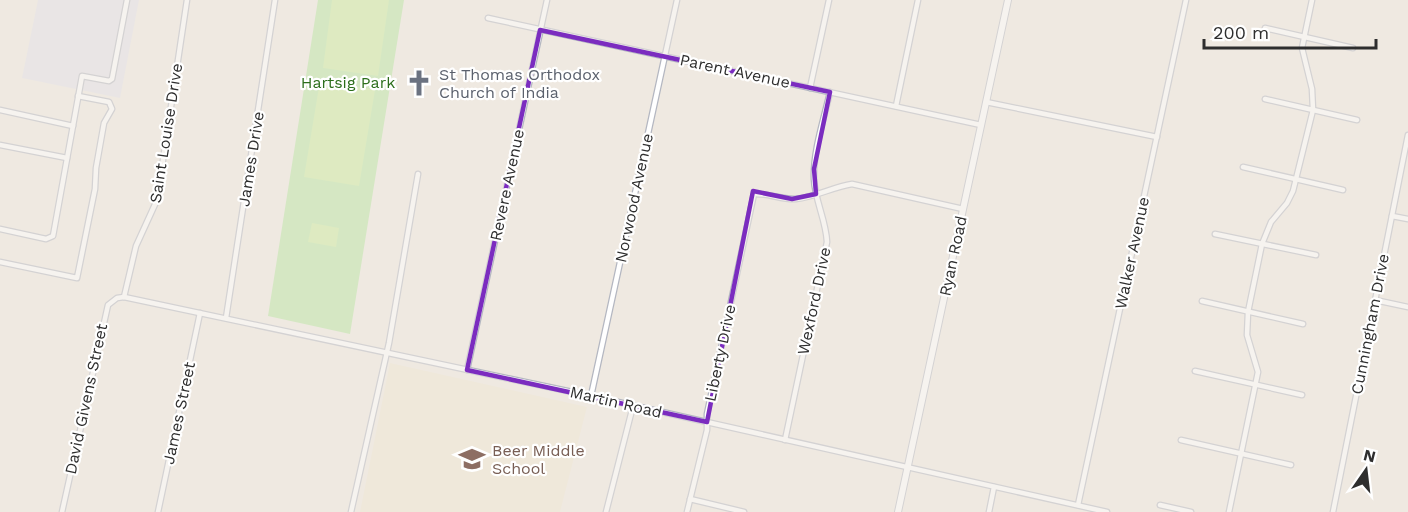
<svg xmlns="http://www.w3.org/2000/svg" width="1408" height="512" viewBox="0 0 1408 512" font-family="'Work Sans',sans-serif">
<style>
.industrial{fill:#e3e1e8}
.education{fill:#f0e6d1}
.green{fill:#b6e59e}
.pitch{fill:#c9ec9a}
.lines{fill:none;stroke-linecap:round;stroke-linejoin:round}
.minor-casing{stroke:#b4b7c1;stroke-width:7}
.secondary-casing{stroke:#b4b7c1;stroke-width:8}
.minor{stroke:#fff;stroke-width:4.5}
.secondary{stroke:#fff;stroke-width:6}
.marked{fill:none;stroke:#7b2cbf;stroke-width:4.5;stroke-linejoin:round}
.labels{text-anchor:middle;dominant-baseline:central;stroke-width:4.5;stroke-linejoin:round;paint-order:stroke}
.street-label{font-size:16px;fill:#2e2e2e;stroke:#fff}
.worship-label{font-size:16px;fill:#5b616d;stroke:#fff;text-anchor:start}
.park-label{font-size:16px;fill:#2c6e1b;stroke:#fff}
.education-label{font-size:16px;fill:#785e54;stroke:#fff;text-anchor:start}
</style>
<rect width="100%" height="100%" fill="#efe9e1"/>
<polygon class="industrial" points="38,0 139,0 120,98 22,78"/>
<polygon class="education" points="390,363 587,407 560,512 360,512"/>
<polygon class="green" points="318,0 404,0 350,334 268,316"/>
<g class="pitch">
<polygon points="332,0 389,0 378,76 323,68"/>
<polygon points="320,81 375,90 359,186 304,177"/>
<polygon points="312,223 339,228 336,247 308,242"/>
</g>
<g class="lines">
<g class="minor-casing">
<g id="minor">
<polyline points="488,18 981,125"/>
<polyline points="1265,28 1353,48"/>
<polyline points="810,88 829,0"/>
<polyline points="1265,99 1357,120"/>
<polyline points="986,102 1157,137"/>
<polyline points="896,106 918,0"/>
<polyline points="0,110 73,126"/>
<polyline points="0,145 67,158"/>
<polyline points="1243,167 1343,190"/>
<polyline points="1392,216 1408,219"/>
<polyline points="0,229 46,239 53,236 82,76 109,81 112,79 127,0"/>
<polyline points="1215,234 1316,255"/>
<polyline points="0,262 77,278 95,189 96,168 104,123 112,109 109,102 78,96"/>
<polyline points="124,297 136,246 157,200 187,0"/>
<polyline points="1375,300 1408,307"/>
<polyline points="1202,301 1303,324"/>
<polyline points="226,318 275,0"/>
<polyline points="467,370 547,0"/>
<polyline points="1195,371 1302,395"/>
<polyline points="591,396 677,0"/>
<path d="M 785,440 L 827,242 C 826,220 815,201 814,179 C 813,151 824,119 830,92"/>
<polyline points="1181,440 1291,465"/>
<polyline points="690,499 744,512"/>
<polyline points="1078,505 1186,0"/>
<polyline points="1160,505 1191,512"/>
<polyline points="62,512 108,305 117,298 124,297 591,396 1107,512"/>
<polyline points="158,512 200,313"/>
<polyline points="351,512 389,343 418,174"/>
<polyline points="606,512 633,406"/>
<path d="M 687,512 L 707,430 L 707,414 L 754,194 C 768,193 782,200 796,199 C 815,197 833,187 852,184 L 963,209"/>
<polyline points="989,512 994,487"/>
<polyline points="1229,512 1258,372 1247,335 1248,312 1262,244 1271,222 1287,203 1293,191 1313,110 1312,89 1302,48 1312,0"/>
<polyline points="1333,512 1408,135"/>
</g>
</g>
<g class="secondary-casing">
<polyline id="secondary" points="898,512 1008,0"/>
</g>
<use href="#minor" class="minor"/>
<use href="#secondary" class="secondary"/>
</g>
<path d="M0 0H1408V512H0ZM 540,30 L 830,92 L 814,169 L 816,194 L 792,199 L 753,191 L 707,422 L 467,370 Z" fill="#efe9e1" fill-opacity=".55" fill-rule="evenodd"/>
<path class="marked" d="M 540,30 L 830,92 L 814,169 L 816,194 L 792,199 L 753,191 L 707,422 L 467,370 Z"/>
<defs>
<g id="church-bare" transform="scale(2.07)"><path d="M-1.2-6h2.4v3.5h3.3v2.4h-3.3V6h-2.4V-.1h-3.3v-2.4h3.3Z" fill="#6b7280" stroke="#fff" stroke-width="2.5" paint-order="stroke"/></g>
<g id="school-bare" transform="scale(2.07)"><path d="M0-5L7-2L0 1L-7-2ZM-4 1L0 2.5L4 1V4Q0 6-4 4Z" fill="#8d6e63" stroke="#fff" stroke-width="2.5" paint-order="stroke"/></g>
</defs>
<g fill-rule="evenodd">
<use href="#church-bare" x="419" y="83"/>
<use href="#school-bare" x="472" y="459"/>
</g>
<g class="labels">
<g class="street-label">
<text transform="translate(735 71) rotate(12)">Parent Avenue</text>
<text transform="translate(166 133) rotate(-81)">Saint Louise Drive</text>
<text transform="translate(251 159) rotate(-81)">James Drive</text>
<text transform="translate(507 185) rotate(-78)">Revere Avenue</text>
<text transform="translate(634 198) rotate(-78)">Norwood Avenue</text>
<text transform="translate(1132 253) rotate(-78)">Walker Avenue</text>
<text transform="translate(953 256) rotate(-78)">Ryan Road</text>
<text transform="translate(814 301) rotate(-78)">Wexford Drive</text>
<text transform="translate(1370 324) rotate(-79)">Cunningham Drive</text>
<text transform="translate(720 353) rotate(-78)">Liberty Drive</text>
<text transform="translate(86 399) rotate(-78)">David Givens Street</text>
<text transform="translate(616 402) rotate(13)">Martin Road</text>
<text transform="translate(179 413) rotate(-78)">James Street</text>
</g>
<g class="worship-label">
<text x="439" y="74">St Thomas Orthodox<tspan x="439" dy="18">Church of India</tspan></text>
</g>
<g class="park-label">
<text x="348" y="82">Hartsig Park</text>
</g>
<g class="education-label">
<text x="492" y="450">Beer Middle<tspan x="492" dy="18">School</tspan></text>
</g>
</g>
<g transform="translate(1366 470) rotate(14)" stroke="#ffffff" stroke-width="4.5" paint-order="stroke">
<path d="M0-4.5L10 22L0 15L-10 22Z" fill="#2e2e2e"/>
<text y="-9" font-size="16" font-weight="bold" text-anchor="middle" fill="#2e2e2e">N</text>
</g>
<path d="M1204 39v9h172v-9" fill="none" stroke="#2e2e2e" stroke-width="3"/>
<text x="1213" y="39" font-size="18" fill="#2e2e2e" stroke="#ffffff" stroke-width="4.5" paint-order="stroke">200 m</text>
</svg>
